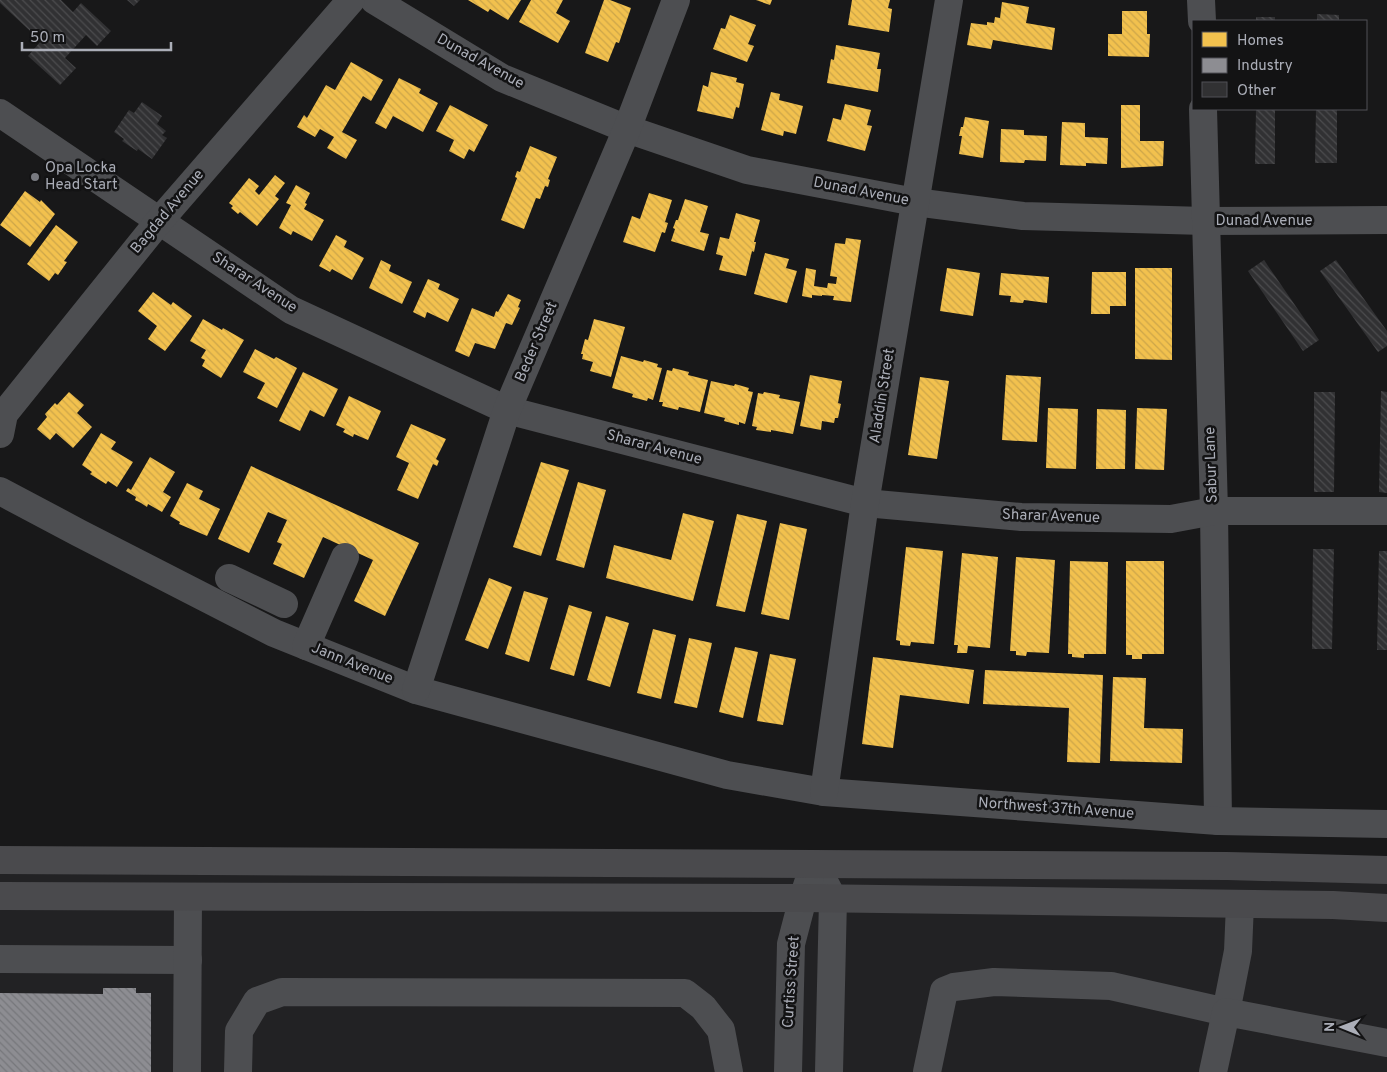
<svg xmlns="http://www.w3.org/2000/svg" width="1387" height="1072" viewBox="0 0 1387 1072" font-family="Overpass,sans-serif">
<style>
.built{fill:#222224}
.homes{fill:url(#homes-back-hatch)}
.industry{fill:url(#industry-back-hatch)}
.building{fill:url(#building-back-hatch)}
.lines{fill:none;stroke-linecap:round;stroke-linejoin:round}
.minor{stroke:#4d4e51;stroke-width:28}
.major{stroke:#4a4a4d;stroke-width:28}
.poi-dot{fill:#787a80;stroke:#131314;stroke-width:2}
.labels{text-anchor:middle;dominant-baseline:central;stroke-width:5;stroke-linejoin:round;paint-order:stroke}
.street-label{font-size:15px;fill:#abaeb8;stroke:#131314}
.poi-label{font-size:15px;fill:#abaeb8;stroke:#131314;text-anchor:start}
</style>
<defs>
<pattern id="homes-back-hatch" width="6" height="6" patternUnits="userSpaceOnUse" patternTransform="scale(1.25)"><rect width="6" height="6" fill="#f2c14e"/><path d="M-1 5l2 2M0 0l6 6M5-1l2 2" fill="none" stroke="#cca549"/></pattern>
<pattern id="industry-back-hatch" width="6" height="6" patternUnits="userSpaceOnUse" patternTransform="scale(1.25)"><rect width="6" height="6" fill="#8d8d92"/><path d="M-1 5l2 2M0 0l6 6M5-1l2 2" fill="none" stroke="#76777b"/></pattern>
<pattern id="building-back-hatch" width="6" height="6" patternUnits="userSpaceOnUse" patternTransform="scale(1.25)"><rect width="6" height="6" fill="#313133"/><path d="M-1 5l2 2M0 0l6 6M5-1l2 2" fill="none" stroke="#4c4c4e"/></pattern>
</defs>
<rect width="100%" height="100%" fill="#181819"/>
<polygon class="built" points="0,851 1387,865 1387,1072 0,1072"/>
<g class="homes">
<polygon points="468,0 521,0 508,20 490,9 488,12"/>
<polygon points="531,0 563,0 556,13 570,21 558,43 519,22"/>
<polygon points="604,0 610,0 631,8 619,43 616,42 608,62 585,53"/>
<polygon points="756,0 772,0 770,5"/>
<polygon points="852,0 890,0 888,8 892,9 889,32 848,25"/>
<polygon points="1002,2 1029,7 1026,23 1055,28 1052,50 993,40 991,49 967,45 971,23 987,25 987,22 994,23 995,17 1000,18"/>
<polygon points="1122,11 1147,11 1147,34 1150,34 1149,57 1108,56 1108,34 1122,34"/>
<polygon points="730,15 756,25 748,44 754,46 747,62 713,49 721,28 725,29"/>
<polygon points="836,45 880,53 877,69 881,69 878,92 827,83 831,59 834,60"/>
<polygon points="351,62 383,80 371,101 363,96 342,132 357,140 346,159 327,148 334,137 320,129 315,137 297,127 304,115 307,118 326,85 335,90"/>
<polygon points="711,72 737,78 736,82 744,84 739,108 736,107 733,119 697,111 703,85 708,87"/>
<polygon points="399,78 421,89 419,93 438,103 423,132 393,116 386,129 375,123"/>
<polygon points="771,92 780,94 779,100 803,106 796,134 784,131 783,136 761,130"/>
<polygon points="845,104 871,110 867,125 872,126 865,151 827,141 833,118 841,120"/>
<polygon points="450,105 488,125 474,152 469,149 464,159 449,151 454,140 436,131"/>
<polygon points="1121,105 1140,105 1140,141 1164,141 1163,166 1121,168"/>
<polygon points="965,117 989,121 983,158 959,154 962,136 959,136 961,127 963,127"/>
<polygon points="1062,122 1085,123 1085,137 1108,138 1107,164 1086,163 1086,166 1060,165"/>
<polygon points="1001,129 1024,130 1024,135 1047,136 1046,161 1025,160 1024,163 1000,162"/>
<polygon points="530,146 557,157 548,179 550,180 548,187 545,186 540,199 536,198 524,229 501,220 517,178 515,177 517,171 520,172"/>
<polygon points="275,175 285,183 275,196 279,199 257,226 240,212 238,214 231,208 233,206 229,203 249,178 259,186 255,191 259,195"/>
<polygon points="296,185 310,193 305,203 307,204 304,209 324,220 312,241 293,231 291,235 279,228 291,205 286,203"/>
<polygon points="25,191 40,202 41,200 55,214 30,247 0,225"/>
<polygon points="649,193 672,200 665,222 668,223 665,233 662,232 655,252 623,242 632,216 640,219"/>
<polygon points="685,199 708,206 700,232 709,234 704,251 671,241 675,229 673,228 676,220 678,220"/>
<polygon points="736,213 760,220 754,242 756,242 754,252 752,251 746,276 719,270 723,256 716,254 720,237 729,239"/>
<polygon points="56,225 78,242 64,261 67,262 58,275 55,273 49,281 27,264"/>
<polygon points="336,235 347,241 344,247 364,258 352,280 332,269 330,272 319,266"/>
<polygon points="846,238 861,240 851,302 833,300 834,296 822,295 822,296 812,295 812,298 802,296 806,268 816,270 814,286 827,288 828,283 836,284 837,277 830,276 835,243 845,244"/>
<polygon points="765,253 789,259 786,268 797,271 787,303 754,294"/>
<polygon points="381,260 391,265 389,271 412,282 402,304 369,288"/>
<polygon points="947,268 980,273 973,316 940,311"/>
<polygon points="1135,268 1172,268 1172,360 1135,359"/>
<polygon points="1092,272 1126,272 1126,306 1110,306 1110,314 1091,314"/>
<polygon points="1001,273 1049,277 1047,303 1024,300 1023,303 1010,302 1011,296 999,295"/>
<polygon points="428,279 440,284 438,289 459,299 448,322 427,312 425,318 413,312"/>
<polygon points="153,292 171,305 173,302 192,316 165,351 148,339 157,326 138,311"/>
<polygon points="508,294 521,300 518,307 520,308 512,325 506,323 495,349 475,343 469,357 455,351 472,308 494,317 496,311 498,312"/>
<polygon points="203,319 222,330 223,328 244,340 221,378 202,366 205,360 201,358 206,350 190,341"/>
<polygon points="594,319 625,327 611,377 590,371 593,362 582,359 583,354 581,354 585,339 588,340"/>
<polygon points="255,349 274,359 276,357 297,368 277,408 257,398 265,383 243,372"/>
<polygon points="621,356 643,362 644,360 658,364 657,367 662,368 653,400 648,398 647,401 632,397 633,394 612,388"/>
<polygon points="673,368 689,372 688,375 708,380 700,412 679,407 678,410 662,406 663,402 659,402 667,370 672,371"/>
<polygon points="303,372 338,389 324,417 310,410 300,431 279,421"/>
<polygon points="810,375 842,381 838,403 841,404 838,418 835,418 834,423 822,421 821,430 800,426"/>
<polygon points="1006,375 1041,377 1037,442 1002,440"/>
<polygon points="920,377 949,381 937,459 908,455"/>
<polygon points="711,381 734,386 735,384 749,388 748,391 753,392 745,424 739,422 739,425 724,421 725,418 704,413"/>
<polygon points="69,392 84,405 77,413 92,427 73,448 56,433 50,440 37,429 47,417 45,414 55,403 57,405"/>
<polygon points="764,392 780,395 779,398 800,402 793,434 771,430 771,432 756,430 757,427 752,426 758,393 763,394"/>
<polygon points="349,396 381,411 368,440 354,434 353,437 343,432 345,429 336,425"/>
<polygon points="1048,408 1078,409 1076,469 1046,468"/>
<polygon points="1137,408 1167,409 1164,470 1135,469"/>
<polygon points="1097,409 1126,410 1125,469 1096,469"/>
<polygon points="411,424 446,439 436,459 439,461 437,466 433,464 418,499 397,490 409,463 396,457"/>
<polygon points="101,433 116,442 111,449 133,462 117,487 108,481 106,484 90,474 92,472 82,465"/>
<polygon points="150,457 175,472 163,492 171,497 162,512 148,504 147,507 141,503 135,500 136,497 126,491 128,488 131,490"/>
<polygon points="541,462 569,470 541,556 513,547"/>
<polygon points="251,466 419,543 385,616 354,601 373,560 323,537 304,578 273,564 282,544 277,542 287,520 268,512 249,553 218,539"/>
<polygon points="578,482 606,490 584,568 556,560"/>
<polygon points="187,483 203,491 199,499 220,509 207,536 179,524 180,522 170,516"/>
<polygon points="683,513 714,521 693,601 606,578 614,545 671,560"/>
<polygon points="737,514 767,521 745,612 716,606"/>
<polygon points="780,523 807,529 789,620 761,614"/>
<polygon points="906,547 943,551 934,644 911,642 910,646 900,645 900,641 896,640"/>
<polygon points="962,553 998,557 990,648 968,646 967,653 957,653 958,645 954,645"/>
<polygon points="1016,557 1055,560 1049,653 1027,652 1026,656 1016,655 1016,651 1010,651"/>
<polygon points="1070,561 1108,562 1106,654 1084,654 1084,658 1072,657 1072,654 1068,654"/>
<polygon points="1126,561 1164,561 1164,654 1142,654 1142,659 1132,659 1132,655 1126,655"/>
<polygon points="489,578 512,587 488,649 465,640"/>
<polygon points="524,591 548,598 529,662 505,654"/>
<polygon points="569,605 592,612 574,676 550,669"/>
<polygon points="606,616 629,623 610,687 587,680"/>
<polygon points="653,629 676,635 661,699 637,693"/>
<polygon points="689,638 712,643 697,708 674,703"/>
<polygon points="735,647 758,652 743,718 719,712"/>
<polygon points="770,654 796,659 783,725 757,721"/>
<polygon points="873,657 974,670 969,704 900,695 893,748 862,744"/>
<polygon points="985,670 1103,675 1100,763 1067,762 1069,708 983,704"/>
<polygon points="1113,677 1146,678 1144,728 1183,729 1182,763 1110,761"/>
</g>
<polygon class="industry" points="103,988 136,988 136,993 151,993 151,1072 0,1072 0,993 103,994"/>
<g class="building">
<polygon points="0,0 61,0 73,12 81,3 111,31 97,46 86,35 65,58 76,68 60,85 28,56 41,41 0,3"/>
<polygon points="127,0 140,0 134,6"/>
<polygon points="1317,14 1339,15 1339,21 1317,21"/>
<rect x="1256" y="17" width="19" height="4"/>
<polygon points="142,102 162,116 157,124 166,131 162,135 167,138 152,159 138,149 137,151 122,141 124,139 114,132 129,110 134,113"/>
<polygon points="1256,109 1275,109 1275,164 1255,164"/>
<polygon points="1316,109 1337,109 1337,163 1315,163"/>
<polygon points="1264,260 1319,340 1303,351 1248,271"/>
<polygon points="1336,260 1387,331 1387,346 1378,352 1320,271"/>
<polygon points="1381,391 1387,392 1387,493 1379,492"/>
<polygon points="1314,392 1335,392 1334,492 1314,492"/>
<polygon points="1313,549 1334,549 1332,649 1312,649"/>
<polygon points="1379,551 1387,551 1387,650 1377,650"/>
</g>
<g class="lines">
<g class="minor">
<polyline points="374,0 502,78 627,129 747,170 915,202 1023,216 1205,221 1387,220"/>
<polyline points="1201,0 1202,21"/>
<polyline points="1203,109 1214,511 1218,821"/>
<polyline points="0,113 291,310 507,410 865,503 1021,517 1171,519 1214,511 1387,511"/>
<polyline points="0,434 4,414 160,220 351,0"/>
<polyline points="0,491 79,533 274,633 416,690 727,775 824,792 1218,821 1387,824"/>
<polyline points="229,578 284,604"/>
<polyline points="306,646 345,557"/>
<polyline points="416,690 507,410 627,129 676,0"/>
<polyline points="824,792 865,503 949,0"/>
<polyline points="815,864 833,899 829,1072"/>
<polyline points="0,959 188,960"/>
<polyline points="187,1072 188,897"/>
<polyline points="238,1072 239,1031 257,1001 282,992 685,993 703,1007 721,1030 729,1072"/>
<polyline points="788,1072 791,944 803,898 810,877"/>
<polyline points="927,1072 944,991 954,987 994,982 1111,986 1226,1012 1238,951 1240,904"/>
<polyline points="1213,1072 1226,1012 1387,1043"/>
</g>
<g class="major">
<polyline points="0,860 1227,866 1387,870"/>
<polyline points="0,896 803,898 1333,905 1387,908"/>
</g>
</g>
<circle class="poi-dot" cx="35" cy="177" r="5"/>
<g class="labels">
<g class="street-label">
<text transform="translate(480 62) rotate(29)">Dunad Avenue</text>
<text transform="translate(861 192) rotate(11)">Dunad Avenue</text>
<text transform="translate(168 212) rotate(-50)">Bagdad Avenue</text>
<text x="1264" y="221">Dunad Avenue</text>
<text transform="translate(254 283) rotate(33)">Sharar Avenue</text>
<text transform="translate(537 342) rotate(-67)">Beder Street</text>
<text transform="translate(883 396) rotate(-81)">Aladdin Street</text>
<text transform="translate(654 448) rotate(15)">Sharar Avenue</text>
<text transform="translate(1212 465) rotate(-92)">Sabur Lane</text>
<text transform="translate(1051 517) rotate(2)">Sharar Avenue</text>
<text transform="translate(352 664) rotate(22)">Jann Avenue</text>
<text transform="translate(1056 809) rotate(4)">Northwest 37th Avenue</text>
<text transform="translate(792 982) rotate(-86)">Curtiss Street</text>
</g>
<g class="poi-label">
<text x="45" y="168">Opa Locka<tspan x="45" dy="17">Head Start</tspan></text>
</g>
</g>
<rect x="1192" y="20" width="175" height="90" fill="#131314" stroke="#505156"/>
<rect x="1202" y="32" width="25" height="15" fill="#f2c14e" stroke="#505156"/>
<text x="1237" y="45" font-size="15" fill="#abaeb8">Homes</text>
<rect x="1202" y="58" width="25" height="15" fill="#8d8d92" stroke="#505156"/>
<text x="1237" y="70" font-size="15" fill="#abaeb8">Industry</text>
<rect x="1202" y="82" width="25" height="15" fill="#313133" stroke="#505156"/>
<text x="1237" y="95" font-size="15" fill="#abaeb8">Other</text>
<g transform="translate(1342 1027) rotate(271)" stroke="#131314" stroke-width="4" paint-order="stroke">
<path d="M0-4L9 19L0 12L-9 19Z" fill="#abaeb8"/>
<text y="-8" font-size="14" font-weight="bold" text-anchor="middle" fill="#abaeb8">N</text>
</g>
<path d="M22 42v8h149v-8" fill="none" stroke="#abaeb8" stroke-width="2.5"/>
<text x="30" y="42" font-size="15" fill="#abaeb8" stroke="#131314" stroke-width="4" paint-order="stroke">50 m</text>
</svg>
